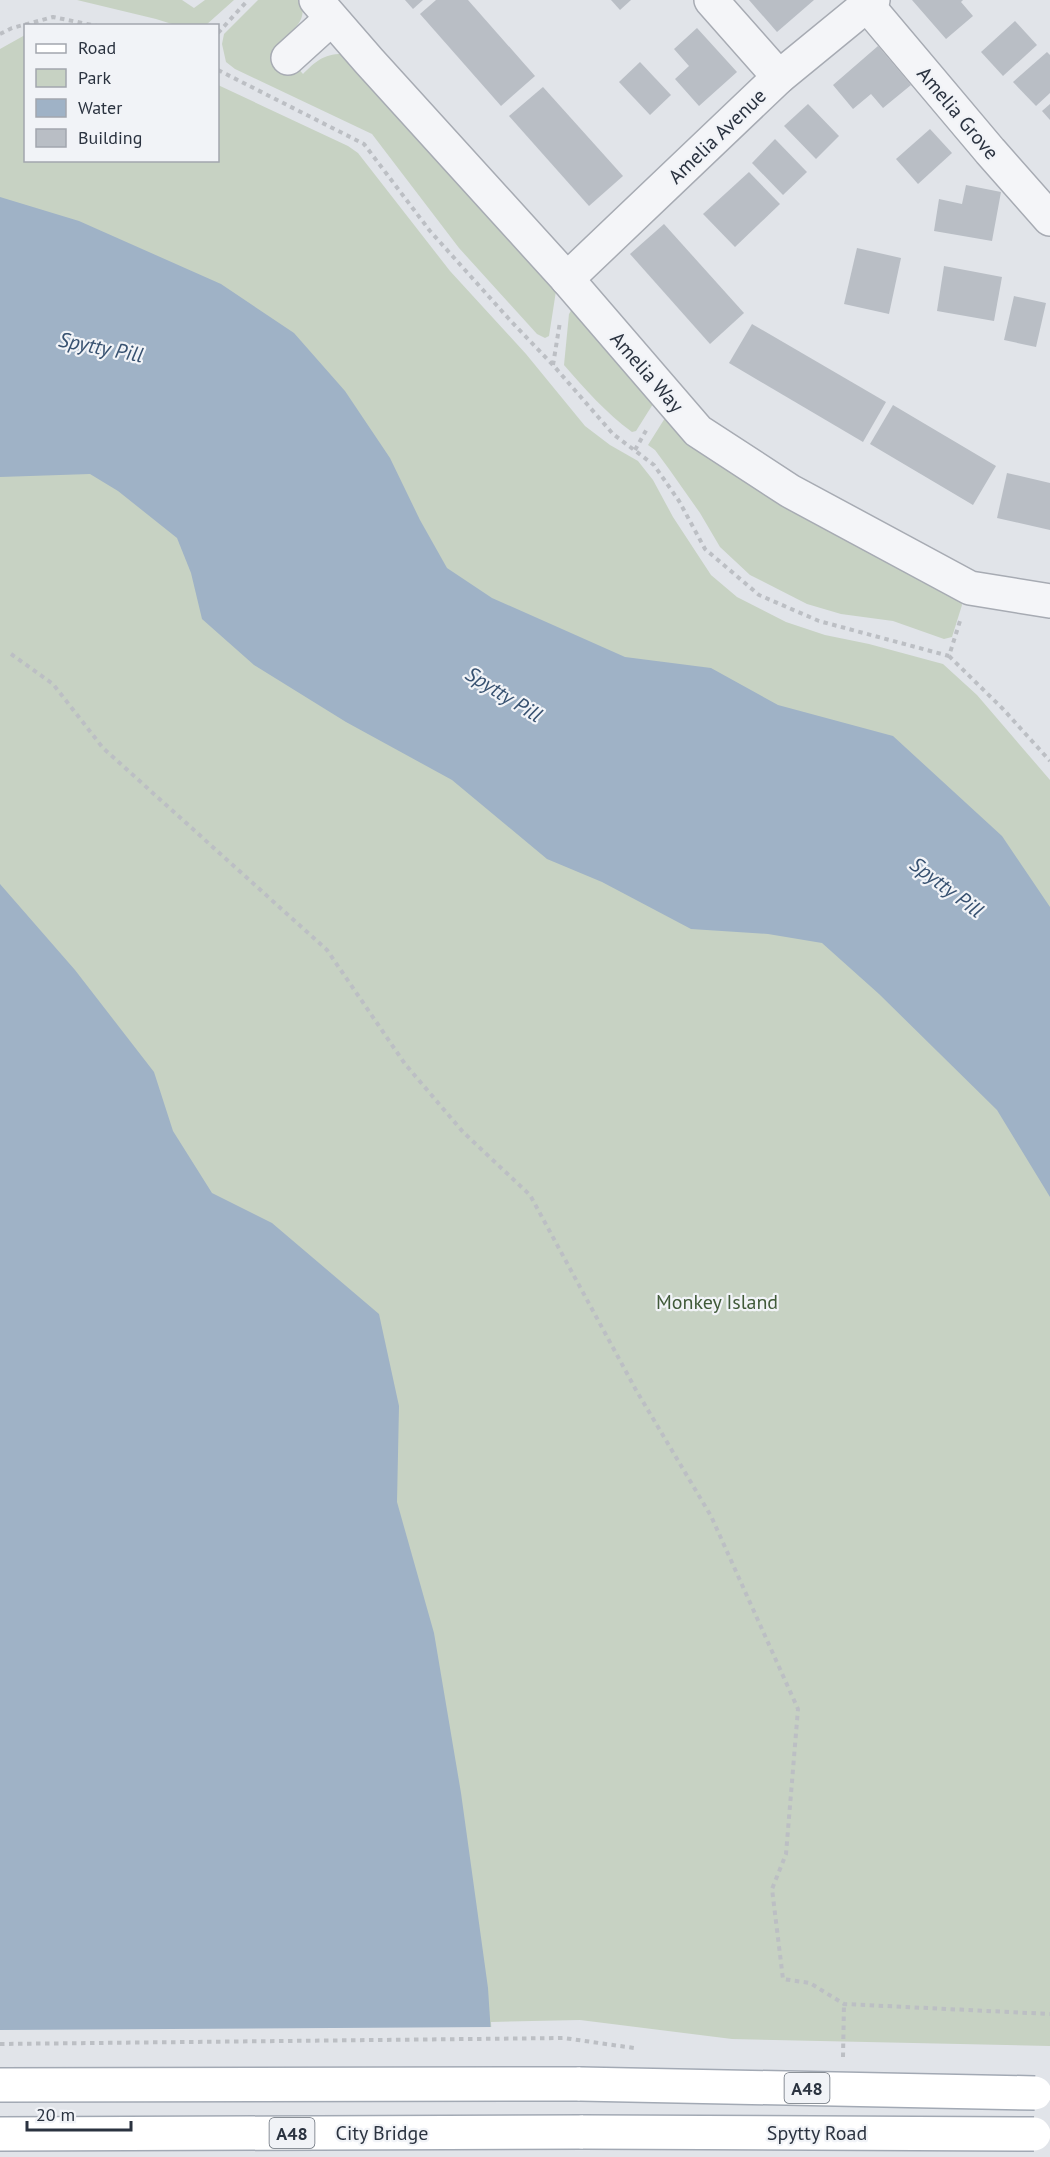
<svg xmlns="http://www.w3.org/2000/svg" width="1050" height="2157" viewBox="0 0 1050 2157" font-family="'PT Sans',sans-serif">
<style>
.green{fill:#c7d2c3}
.water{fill:#9fb2c6}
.pier{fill:#e1e4e9}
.building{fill:#b9bec5}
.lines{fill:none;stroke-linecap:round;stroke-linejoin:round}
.street-casing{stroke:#a7abb3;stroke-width:36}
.primary-casing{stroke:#a2a9b4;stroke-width:36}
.path{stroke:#bcbfc4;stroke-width:4;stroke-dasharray:4.5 4.5;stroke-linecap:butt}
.street{stroke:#f4f5f8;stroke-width:33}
.primary{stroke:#fff;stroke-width:33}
.primary-bridge-casing{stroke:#a2a9b4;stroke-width:36;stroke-linecap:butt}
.path-bridge{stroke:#bcbfc4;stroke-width:4;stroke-dasharray:4.5 4.5;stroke-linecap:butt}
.primary-bridge{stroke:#fff;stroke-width:33}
.labels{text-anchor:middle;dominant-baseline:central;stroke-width:4.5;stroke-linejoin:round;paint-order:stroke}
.shield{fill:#f1f3f7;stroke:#666d77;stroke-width:1.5}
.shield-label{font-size:18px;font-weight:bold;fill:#2b3340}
.street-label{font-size:20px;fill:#2b3340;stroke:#f1f3f7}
.park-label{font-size:20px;fill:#405a39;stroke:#f1f3f7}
.water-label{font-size:21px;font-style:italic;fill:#385271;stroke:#f1f3f7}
</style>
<rect width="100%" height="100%" fill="#e1e4e9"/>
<g class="green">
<polygon points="77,0 182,0 194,8 205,0 234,0 206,25 175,25 156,19"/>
<path d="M 258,0 L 299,0 C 311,20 290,32 278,45 L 303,74 C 315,62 323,54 342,54 L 556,291 L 549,336 L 545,338 L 537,334 L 459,248 L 372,134 L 235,69 L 226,62 L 222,44 L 224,34 Z"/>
<polygon points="25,35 26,160 218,160 218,85 348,146 358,153 450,271 526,354 585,426 610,445 638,461 653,480 673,517 711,575 737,597 786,622 825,635 869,644 943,664 977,695 1050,780 1050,2046 732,2039 580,2020 491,2022 499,2157 0,1562 0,49"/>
<path d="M 572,309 L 654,395 L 653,404 L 636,431 L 632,432 C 606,413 585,389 564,365 L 569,314 Z"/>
<polygon points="665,418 699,447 959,595 962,605 952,637 944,639 893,621 841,614 807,604 750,575 720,547 700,513 669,469 655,450 648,445"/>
</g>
<g class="water">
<polygon points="0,197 79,221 221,284 294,333 345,391 390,458 420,520 447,568 492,598 625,657 711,668 778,705 893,736 1002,836 1050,907 1050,1197 997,1110 879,994 822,943 768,934 691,929 602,882 547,859 452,780 346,722 254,665 202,619 191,573 177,538 118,491 90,474 0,477"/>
<polygon points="0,884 75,970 154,1072 173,1131 212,1193 272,1223 379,1314 399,1406 397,1502 434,1633 461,1793 488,1988 499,2157 0,2157"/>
</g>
<polygon class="pier" points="494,2027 502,2157 0,2157 0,2030"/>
<g class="building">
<polygon points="405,0 423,0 413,9"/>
<polygon points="436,0 468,0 535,76 501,106 420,14"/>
<polygon points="611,0 631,0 620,10"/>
<polygon points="749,0 814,0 777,32"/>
<polygon points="912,0 963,0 961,2 973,16 946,39"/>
<polygon points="1015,21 1037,45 1003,76 981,52"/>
<polygon points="697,28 737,72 699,106 675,79 689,66 674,49"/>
<polygon points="878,46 911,85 883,108 871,94 853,109 833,85"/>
<polygon points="1047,52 1050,55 1050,93 1036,106 1013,82"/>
<polygon points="640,62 671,95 650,115 619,82"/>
<polygon points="543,87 623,176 589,206 509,116"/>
<polygon points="808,104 839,136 816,159 784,126"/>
<polygon points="1050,104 1050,120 1042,111"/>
<polygon points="930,129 952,153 918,184 896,159"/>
<polygon points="775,139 807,172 783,195 752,163"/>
<polygon points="749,172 780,204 735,247 703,214"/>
<polygon points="966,185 1001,192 992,241 934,231 939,199 962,204"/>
<polygon points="664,224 744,313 710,344 630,254"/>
<polygon points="857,248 901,258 889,314 844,304"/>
<polygon points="944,266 1002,277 994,321 937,311"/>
<polygon points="1014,296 1046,303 1036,347 1004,340"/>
<polygon points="752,324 886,402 863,442 729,363"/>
<polygon points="893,405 996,466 973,505 870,444"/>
<polygon points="1007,473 1050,483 1050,530 997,518"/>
</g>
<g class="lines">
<g class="street-casing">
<g id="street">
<polyline points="316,0 369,61 567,279 698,431 790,491 970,588 1050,601"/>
<polyline points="711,0 779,77"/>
<polyline points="867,5 990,151 1050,219"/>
<polyline points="288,58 331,19"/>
<polyline points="567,279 779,77 873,0"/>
</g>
</g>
<g class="primary-casing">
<g id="primary">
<polyline points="0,2085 580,2084"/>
<polyline points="0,2134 583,2132"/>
</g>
</g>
<g class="path">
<polyline points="218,33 248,0"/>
<polyline points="0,34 12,28 53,17 97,26"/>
<polyline points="218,70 364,144 430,231 509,319 553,365 613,434 654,465 679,501 705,549 759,595 819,621 949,656 960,621"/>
<polyline points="553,365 560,322"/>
<polyline points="635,450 648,427"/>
<polyline points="11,654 53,684 103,748 327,950 405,1064 463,1132 530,1195 636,1390 711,1516 798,1709 786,1854 772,1889 783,1979 810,1983 844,2004 1050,2014"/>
<polyline points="949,656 1003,709 1050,761"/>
<polyline points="843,2057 844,2004"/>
</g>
<use href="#street" class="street"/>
<use href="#primary" class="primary"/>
<g class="primary-bridge-casing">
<g id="primary-bridge">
<polyline points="580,2084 1035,2093"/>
<polyline points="583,2132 1034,2134"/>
</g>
</g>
<polyline class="path-bridge" points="0,2044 564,2038 634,2048"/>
<use href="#primary-bridge" class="primary-bridge"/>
</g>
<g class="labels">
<g class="shield">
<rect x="784.5" y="2073" width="45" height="30" rx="4.5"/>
<rect x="269.5" y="2118" width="45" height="30" rx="4.5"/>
</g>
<g class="shield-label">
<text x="807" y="2088">A48</text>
<text x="292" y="2133">A48</text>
</g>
<g class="street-label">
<text transform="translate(958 113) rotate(50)">Amelia Grove</text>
<text transform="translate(717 136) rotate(-44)">Amelia Avenue</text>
<text transform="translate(647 372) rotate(49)">Amelia Way</text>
<text x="382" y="2133">City Bridge</text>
<text x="817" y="2133">Spytty Road</text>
</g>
<g class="park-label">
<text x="717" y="1302">Monkey Island</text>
</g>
<g class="water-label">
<text transform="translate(101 347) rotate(11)">Spytty Pill</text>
<text transform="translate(504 694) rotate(32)">Spytty Pill</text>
<text transform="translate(947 887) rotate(37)">Spytty Pill</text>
</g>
</g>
<rect x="24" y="24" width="195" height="138" fill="#f1f3f7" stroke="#a2a6ae" stroke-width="1.5"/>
<rect x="36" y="44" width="30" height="9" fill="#ffffff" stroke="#a2a6ae" stroke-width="1.5"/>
<text x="78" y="54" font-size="18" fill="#2b3340">Road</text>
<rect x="36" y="69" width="30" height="18" fill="#c7d2c3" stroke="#a2a6ae" stroke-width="1.5"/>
<text x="78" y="84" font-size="18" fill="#2b3340">Park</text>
<rect x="36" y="99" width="30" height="18" fill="#9fb2c6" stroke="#a2a6ae" stroke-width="1.5"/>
<text x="78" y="114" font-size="18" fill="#2b3340">Water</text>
<rect x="36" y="129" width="30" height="18" fill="#b9bec5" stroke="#a2a6ae" stroke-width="1.5"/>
<text x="78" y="144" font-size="18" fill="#2b3340">Building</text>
<path d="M27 2121v9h104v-9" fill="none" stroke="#2b3340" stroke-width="3"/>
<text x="36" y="2121" font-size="18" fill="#2b3340" stroke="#f1f3f7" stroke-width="4.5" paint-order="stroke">20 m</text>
</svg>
